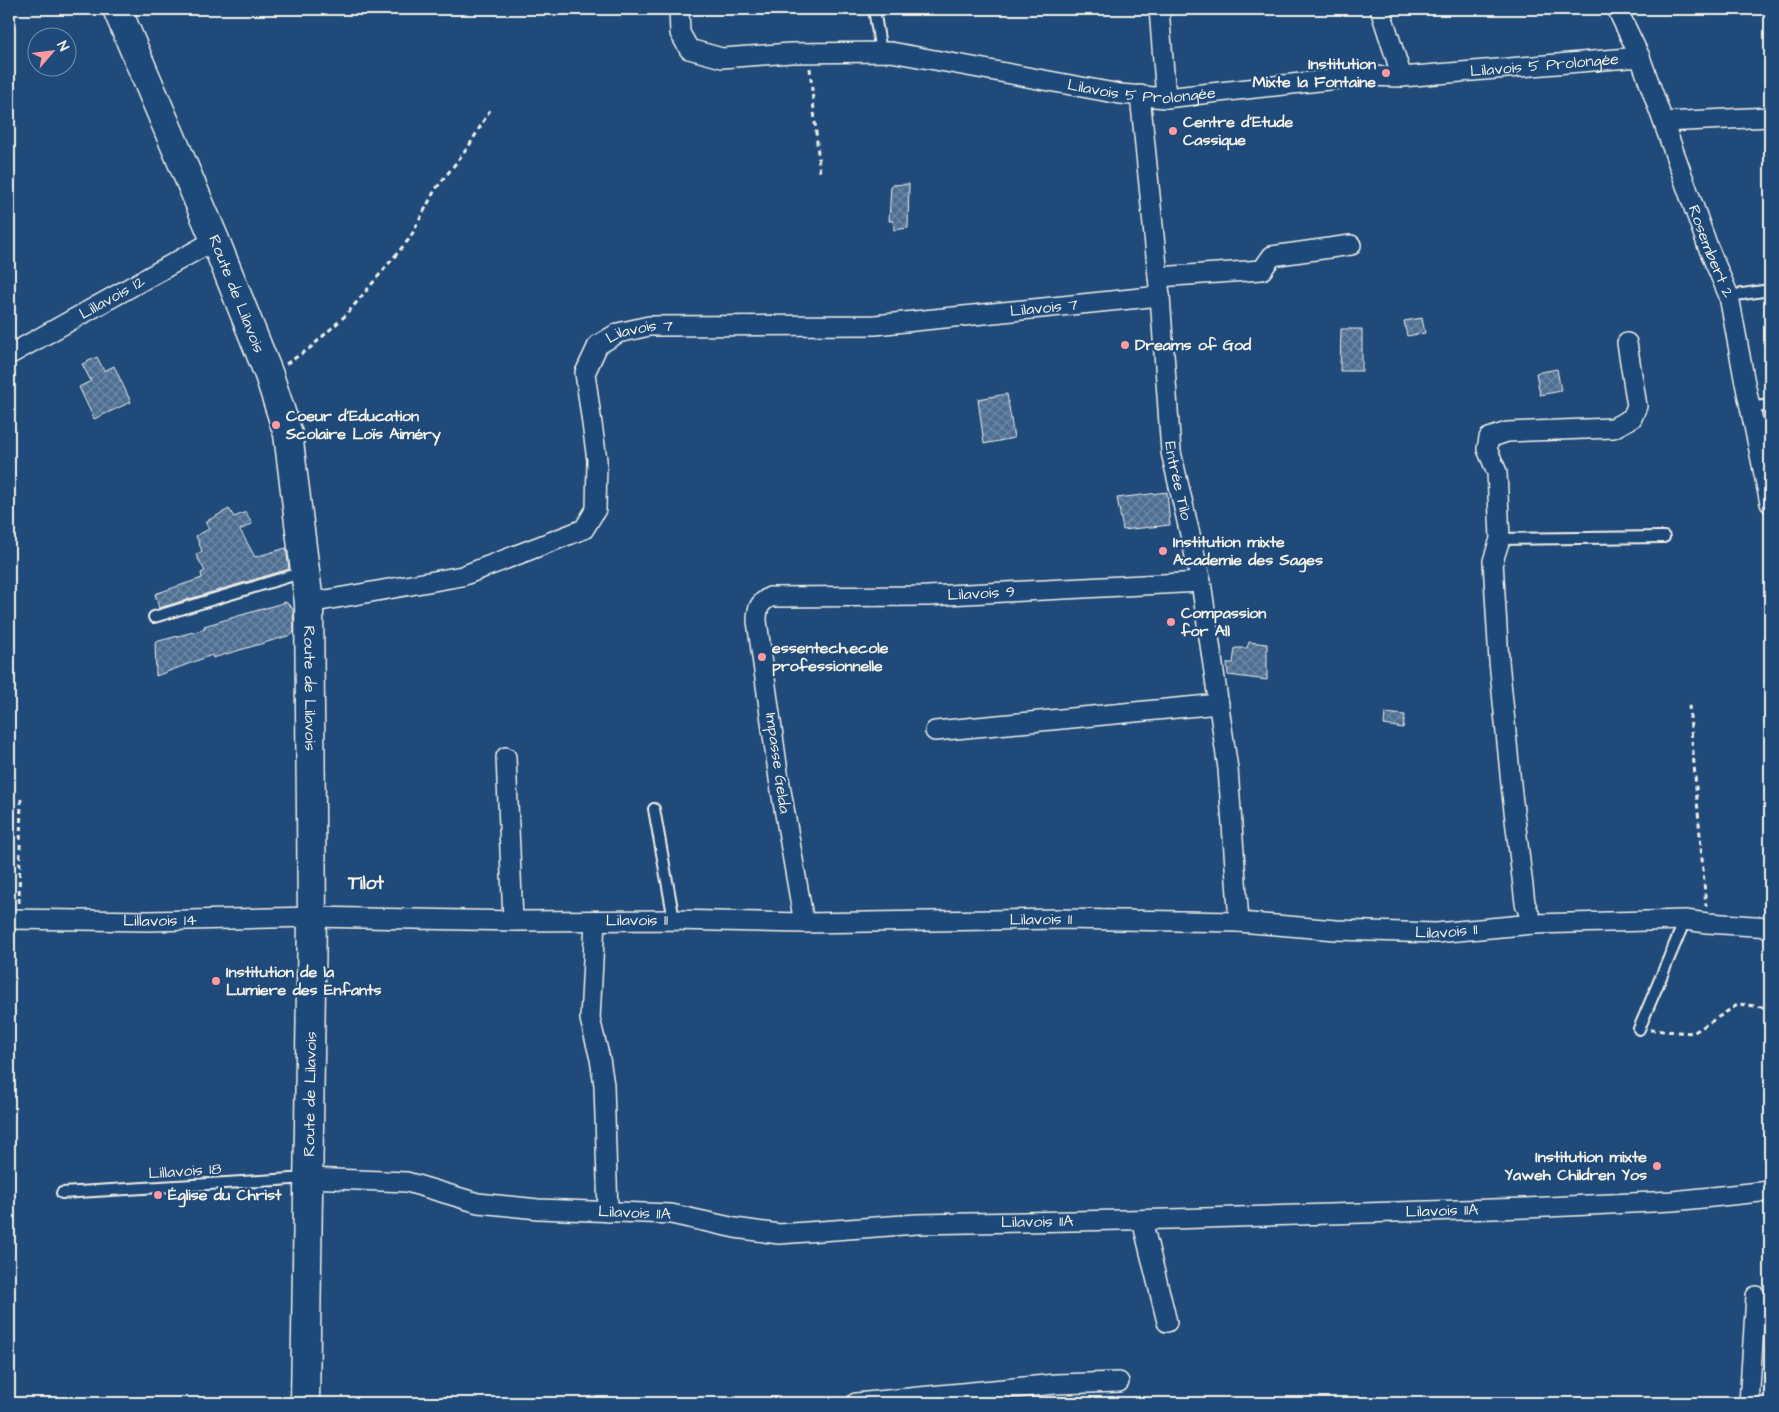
<svg xmlns="http://www.w3.org/2000/svg" width="1779" height="1412" viewBox="0 0 1779 1412" font-family="'Architects Daughter',sans-serif">
<style>
.building{fill:url(#building-cross-hatch);stroke:#f4f1e8}
.lines{fill:none;stroke-linecap:round;stroke-linejoin:round}
.service-casing{stroke:#f4f1e8;stroke-width:14}
.minor-casing{stroke:#f4f1e8;stroke-width:22}
.secondary-casing{stroke:#f4f1e8;stroke-width:31}
.path{stroke:#f4f1e8;stroke-width:3;stroke-dasharray:5 4;stroke-linecap:butt}
.service{stroke:#1f4a7a;stroke-width:10}
.minor{stroke:#1f4a7a;stroke-width:19}
.secondary{stroke:#1f4a7a;stroke-width:28}
.poi-dot{fill:#ff9aa2;stroke:#1f4a7a;stroke-width:2}
.labels{text-anchor:middle;dominant-baseline:central;stroke-width:4.5;stroke-linejoin:round;paint-order:stroke}
.poi-label{font-size:16px;font-weight:bold;fill:#f4f1e8;stroke:#1f4a7a;text-anchor:start}
.street-label{font-size:16px;fill:#f4f1e8;stroke:#1f4a7a}
.quarter-label{font-size:19px;font-weight:bold;fill:#f4f1e8;stroke:#1f4a7a}
</style>
<defs>
<pattern id="building-cross-hatch" width="8" height="8" patternUnits="userSpaceOnUse" patternTransform="scale(1.25)"><rect width="8" height="8" fill="#4d6e92"/><path d="M0 0l8 8M0 8l8-8" fill="none" stroke="#708aa6"/></pattern>
</defs>
<rect width="100%" height="100%" fill="#1f4a7a"/>
<filter id="ink" filterUnits="userSpaceOnUse"><feTurbulence type="fractalNoise" baseFrequency=".02" numOctaves="2"/><feDisplacementMap in="SourceGraphic" scale="10" xChannelSelector="R" yChannelSelector="G"/><feConvolveMatrix kernelMatrix="1 2 1 2 8 2 1 2 1" color-interpolation-filters="sRGB"/></filter>
<g filter="url(#ink)">
<g class="building">
<polygon points="909,184 908,228 894,230 893,221 889,221 891,185"/>
<polygon points="1422,318 1425,333 1407,336 1404,321"/>
<polygon points="1341,329 1362,329 1362,371 1340,371"/>
<polygon points="97,357 104,371 114,366 131,402 94,419 79,387 91,381 82,364"/>
<polygon points="1557,369 1561,391 1540,395 1536,373"/>
<polygon points="1007,394 1014,438 984,444 978,399"/>
<polygon points="1167,492 1170,525 1123,530 1117,498"/>
<polygon points="229,509 234,517 246,512 252,524 240,530 255,557 286,548 289,569 159,608 155,594 202,578 201,573 205,571 196,555 202,551 196,536 209,529 205,522"/>
<polygon points="286,602 293,609 294,632 291,635 213,658 212,655 156,676 155,642 205,629 204,626"/>
<polygon points="1249,642 1267,644 1267,680 1228,675 1227,663 1233,663 1235,648 1247,648"/>
<polygon points="1385,713 1405,715 1403,728 1384,725"/>
</g>
<g class="lines">
<g class="service-casing">
<g id="service">
<polyline points="874,9 881,52"/>
<polyline points="1729,296 1770,290"/>
<polyline points="1750,408 1770,405"/>
<polyline points="1500,539 1664,537"/>
<polyline points="154,617 304,572"/>
<polyline points="654,809 674,920"/>
<polyline points="1639,1029 1685,920"/>
<polyline points="62,1193 308,1178"/>
</g>
</g>
<g class="minor-casing">
<g id="minor">
<path id="s1" d="M 679,9 L 680,33 L 689,49 L 722,58 L 791,53 L 891,52 L 1120,94 L 1166,98 L 1364,76 L 1402,77 L 1640,57"/>
<polyline points="1159,9 1166,98"/>
<polyline points="1380,9 1402,77"/>
<path id="s2" d="M 1617,9 L 1640,57 L 1708,247 L 1729,296 L 1744,378 L 1770,503"/>
<path id="s3" d="M 1140,95 L 1160,296 L 1171,452 L 1201,582 L 1228,769 L 1239,922"/>
<polyline points="1664,122 1770,117"/>
<polyline points="1158,277 1262,270 1272,256 1351,245"/>
<path id="s4" d="M 9,355 L 215,240"/>
<path id="s5" d="M 309,603 L 462,576 L 584,529 L 596,509 L 597,460 L 585,373 L 598,345 L 618,333 L 649,326 L 875,325 L 1160,296"/>
<polyline points="935,731 1219,704"/>
<polyline points="506,757 513,921"/>
<path id="s6" d="M 9,919 L 149,921 L 312,917 L 519,921 L 674,920 L 804,923 L 1060,919 L 1239,922 L 1336,930 L 1436,933 L 1533,924 L 1685,920 L 1707,923 L 1770,927"/>
<polyline points="595,921 590,1019 600,1059 604,1085 608,1212"/>
<path id="s7" d="M 804,923 L 779,779 L 757,621 C 757,609 759,603 770,597 L 928,596 L 1201,582"/>
<polyline points="1533,924 1525,903 1512,794 1499,661 1493,561 1500,539 1497,472 1487,449 1489,438 1507,432 1613,428 1632,418 1637,406 1627,343"/>
<path id="s8" d="M 309,1178 L 407,1182 L 478,1203 L 538,1209 L 671,1214 L 735,1228 L 779,1234 L 917,1224 L 1171,1219 L 1526,1208 L 1673,1201 L 1770,1191"/>
<polyline points="1142,1220 1167,1322"/>
<polyline points="856,1403 1056,1384 1119,1382"/>
<polyline points="1749,1403 1756,1296"/>
</g>
</g>
<g class="secondary-casing">
<g id="secondary">
<path id="s9" d="M 117,9 L 215,240 L 269,375 L 288,434 L 309,603 L 312,917 L 305,1403"/>
</g>
</g>
<g class="path">
<polyline points="810,68 820,175"/>
<polyline points="286,364 310,348 346,315 410,238 435,190 469,146 491,108"/>
<polyline points="1689,705 1706,906"/>
<polyline points="19,903 21,796"/>
<polyline points="1650,1030 1693,1033 1739,1004 1770,1008"/>
</g>
<use href="#service" class="service"/>
<use href="#minor" class="minor"/>
<use href="#secondary" class="secondary"/>
</g>
</g>
<g class="poi-dot">
<circle cx="1386" cy="73" r="5"/>
<circle cx="1173" cy="131" r="5"/>
<circle cx="1125" cy="345" r="5"/>
<circle cx="276" cy="425" r="5"/>
<circle cx="1163" cy="551" r="5"/>
<circle cx="1171" cy="622" r="5"/>
<circle cx="762" cy="657" r="5"/>
<circle cx="216" cy="981" r="5"/>
<circle cx="1657" cy="1166" r="5"/>
<circle cx="158" cy="1195" r="5"/>
</g>
<g class="labels">
<g class="poi-label">
<text x="1376" y="64" text-anchor="end">Institution<tspan x="1376" dy="18">Mixte la Fontaine</tspan></text>
<text x="1183" y="122">Centre d'Etude<tspan x="1183" dy="18">Cassique</tspan></text>
<text x="1135" y="345">Dreams of God</text>
<text x="286" y="416">Coeur d'Education<tspan x="286" dy="18">Scolaire Loïs Aiméry</tspan></text>
<text x="1173" y="542">Institution mixte<tspan x="1173" dy="18">Academie des Sages</tspan></text>
<text x="1181" y="613">Compassion<tspan x="1181" dy="18">for All</tspan></text>
<text x="772" y="648">essentech,ecole<tspan x="772" dy="18">professionnelle</tspan></text>
<text x="226" y="972">Institution de la<tspan x="226" dy="18">Lumiere des Enfants</tspan></text>
<text x="1647" y="1157" text-anchor="end">Institution mixte<tspan x="1647" dy="18">Yaweh Children Yos</tspan></text>
<text x="168" y="1195">Église du Christ</text>
</g>
<g class="street-label">
<text stroke="none"><textPath href="#s1" startOffset="905">Lilavois 5 Prolongée</textPath></text>
<text stroke="none"><textPath href="#s1" startOffset="500">Lilavois 5 Prolongée</textPath></text>
<text stroke="none"><textPath href="#s2" startOffset="260">Rosembert 2</textPath></text>
<text stroke="none"><textPath href="#s9" startOffset="309">Route de Lilavois</textPath></text>
<text stroke="none"><textPath href="#s4" startOffset="118">Lillavois 12</textPath></text>
<text stroke="none"><textPath href="#s5" startOffset="928">Lilavois 7</textPath></text>
<text stroke="none"><textPath href="#s5" startOffset="522">Lilavois 7</textPath></text>
<text stroke="none"><textPath href="#s3" startOffset="388">Entrée Tilo</textPath></text>
<text stroke="none"><textPath href="#s7" startOffset="546">Lilavois 9</textPath></text>
<text stroke="none"><textPath href="#s9" startOffset="714">Route de Lilavois</textPath></text>
<text transform="translate(778 763) rotate(82)">Impasse Gelda</text>
<text stroke="none"><textPath href="#s6" startOffset="151">Lillavois 14</textPath></text>
<text stroke="none"><textPath href="#s6" startOffset="628">Lilavois 11</textPath></text>
<text stroke="none"><textPath href="#s6" startOffset="1032">Lilavois 11</textPath></text>
<text stroke="none"><textPath href="#s6" startOffset="1438">Lilavois 11</textPath></text>
<text transform="translate(310 1094) rotate(-89)">Route de Lilavois</text>
<text transform="translate(185 1171) rotate(-4)">Lillavois 18</text>
<text stroke="none"><textPath href="#s8" startOffset="1139">Lilavois 11A</textPath></text>
<text stroke="none"><textPath href="#s8" startOffset="329">Lilavois 11A</textPath></text>
<text stroke="none"><textPath href="#s8" startOffset="734">Lilavois 11A</textPath></text>
</g>
<g class="quarter-label">
<text x="366" y="883">Tilot</text>
</g>
</g>
<rect width="1779" height="1412" fill="none" stroke="#1f4a7a" stroke-width="30"/>
<rect x="15" y="15" width="1749" height="1382" fill="none" stroke="#f4f1e8" stroke-width="2" filter="url(#ink)"/>
<g transform="translate(52 52) rotate(62)"><circle r="24" fill="#1f4a7a" stroke="#748da6"/>
<path d="M0-4L9 19L0 12L-9 19Z" fill="#ff9aa2"/>
<text y="-8" font-size="14" font-weight="bold" text-anchor="middle" fill="#f4f1e8">N</text>
</g>
</svg>
